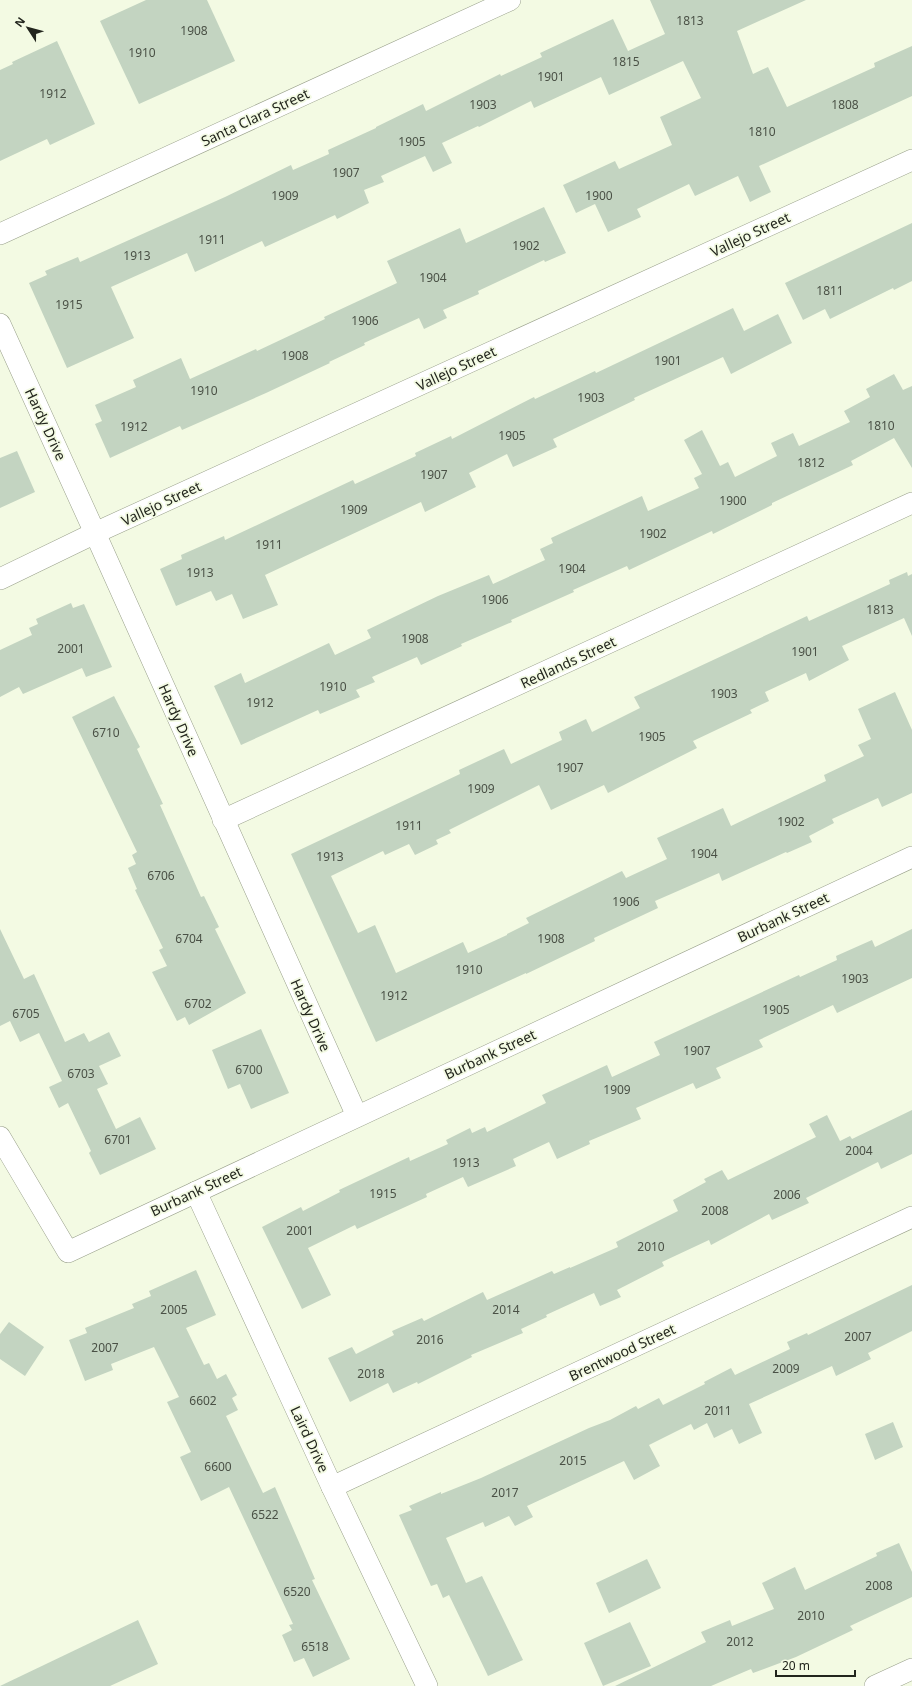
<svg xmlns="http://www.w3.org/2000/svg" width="912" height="1686" viewBox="0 0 912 1686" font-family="'Noto Sans',sans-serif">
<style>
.building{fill:#c3d4c1}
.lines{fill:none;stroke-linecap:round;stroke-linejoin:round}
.minor-casing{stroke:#99a08b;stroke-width:22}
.minor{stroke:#fff;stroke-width:21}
.labels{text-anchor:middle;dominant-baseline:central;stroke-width:3.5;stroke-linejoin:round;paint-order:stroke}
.number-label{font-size:12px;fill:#4a5146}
.street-label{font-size:14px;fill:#22251d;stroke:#f3fae3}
</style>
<rect width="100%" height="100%" fill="#f3fae3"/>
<g class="building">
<polygon points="146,0 207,0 235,61 139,104 100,21"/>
<polygon points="650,0 806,0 737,31 753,74 768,67 787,107 875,67 874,63 912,46 912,96 759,166 771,192 750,202 738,176 695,196 689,184 637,209 641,217 608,232 595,204 576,213 563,185 615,161 619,169 672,145 660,117 701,98 683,61 609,95 601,77 534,108 531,101 479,127 478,126 442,143 452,163 433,172 425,156 381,176 384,182 364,190 369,203 337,219 335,215 265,247 262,241 195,272 187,253 111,287 134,338 67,368 29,283 47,275 45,271 78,257 80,262 225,197 291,165 293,170 329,154 328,150 376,128 376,127 423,104 426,111 500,74 501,76 542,57 540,53 613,19 628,51 665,34"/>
<polygon points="57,41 95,124 50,145 47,139 0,161 0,70 13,64 12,62"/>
<polygon points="544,207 566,253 545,262 544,260 478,291 479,294 443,310 447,318 424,329 419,318 364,343 365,345 329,362 330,363 266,393 182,430 180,426 110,458 95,424 102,421 95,405 136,387 133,380 181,358 190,379 256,349 257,351 325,319 324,317 397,283 387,261 460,228 466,243"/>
<polygon points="912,223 912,281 894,290 893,288 830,319 825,309 803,320 785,283"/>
<polygon points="733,308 744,331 778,314 792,343 731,374 723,357 634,398 635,400 553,439 557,447 513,467 507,454 469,473 476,487 425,512 421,502 265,575 278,605 243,619 232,594 216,601 211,591 176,606 160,569 182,559 181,555 224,536 225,540 353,480 355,484 416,456 415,453 451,436 452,439 534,397 535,399 595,371 596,373"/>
<polygon points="894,374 903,390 912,386 912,468 894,438 851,461 853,465 772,503 772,505 713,534 712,531 629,570 627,566 573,590 574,592 511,620 512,622 461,644 462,646 421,665 417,657 372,677 375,682 356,690 360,697 320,714 318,710 241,745 214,686 241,673 245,683 329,643 335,655 371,638 367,630 438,596 489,575 493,584 545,560 540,549 553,543 551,538 642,496 648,511 699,488 694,478 702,474 684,440 702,430 720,466 728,462 735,477 777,456 771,443 793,433 799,446 850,422 844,411 870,397 866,389"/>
<polygon points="17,451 35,492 0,508 0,458"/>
<polygon points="907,572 908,576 912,574 912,636 904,618 842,646 849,660 809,681 806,673 765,692 769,701 750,710 752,713 693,741 697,748 608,793 604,785 551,810 539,785 449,830 451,833 436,840 438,844 415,855 409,844 385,855 383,851 331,876 358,933 375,925 396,973 463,942 468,953 507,935 507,934 529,923 526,918 622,871 626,878 667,859 657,838 723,808 731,826 826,781 824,775 864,756 858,745 871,739 858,709 895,692 912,730 912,793 882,807 878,798 832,819 834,823 809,836 812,842 787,853 786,852 722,881 719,873 655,901 658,908 594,938 595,941 526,974 526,973 376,1042 291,854 460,774 459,770 504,749 511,764 562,740 559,732 586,719 592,732 640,708 634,697 807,616 809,621 890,584 889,580"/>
<polygon points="71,603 73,608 84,604 112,667 86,677 82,668 23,694 19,687 0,697 0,650 32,635 29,628 38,624 36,619"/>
<polygon points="114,696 140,747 137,749 163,804 160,805 201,897 204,896 219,927 215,929 246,993 189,1025 185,1017 177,1021 152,972 167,966 159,950 163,948 135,890 137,889 128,868 136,864 132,855 137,852 72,717"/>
<polygon points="0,929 24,979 34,974 65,1042 84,1033 89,1042 109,1032 121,1056 99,1066 108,1084 97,1089 116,1129 140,1117 156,1149 100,1175 89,1153 91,1151 68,1103 59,1108 49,1087 62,1081 39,1033 20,1042 10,1021 0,1026"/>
<polygon points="912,929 912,978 837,1013 833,1005 759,1040 763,1047 716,1068 721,1078 696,1089 693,1083 636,1108 641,1119 589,1141 590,1144 557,1159 549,1142 513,1159 516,1166 468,1187 463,1177 426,1194 427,1197 357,1229 355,1225 308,1248 331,1295 302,1309 262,1227 301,1207 303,1211 340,1192 339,1190 409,1157 410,1161 448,1144 446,1140 470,1128 472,1133 485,1127 487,1132 546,1103 542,1095 607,1065 612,1077 660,1055 654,1042 799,975 800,977 837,960 836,956 872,940 875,947"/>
<polygon points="261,1029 289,1093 251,1109 240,1084 228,1089 212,1050"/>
<polygon points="912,1110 912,1154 881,1169 878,1162 806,1198 809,1203 772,1220 769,1214 711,1245 709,1240 662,1262 664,1266 617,1290 621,1297 600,1306 594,1293 546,1315 547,1317 521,1329 523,1333 471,1355 472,1357 418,1384 417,1382 393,1393 388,1383 350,1402 328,1358 352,1347 356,1354 394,1335 392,1331 422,1318 424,1321 483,1292 487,1300 552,1271 554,1274 570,1267 570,1268 618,1247 616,1242 678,1211 673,1200 706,1182 704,1179 722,1170 728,1180 816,1137 809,1124 827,1115 840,1141 850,1136 852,1139"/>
<polygon points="196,1270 216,1315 186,1328 204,1365 209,1363 217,1379 226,1374 237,1395 232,1398 238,1410 226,1416 263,1493 275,1487 315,1579 312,1580 350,1659 313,1677 304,1658 294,1662 282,1635 292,1630 289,1625 293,1624 229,1487 201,1501 180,1457 191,1452 167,1402 179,1397 154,1347 111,1364 113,1370 85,1381 69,1340 87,1333 85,1328 134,1308 132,1304 151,1296 149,1291"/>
<polygon points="912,1285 912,1331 868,1353 871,1359 836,1376 832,1366 749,1404 762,1433 739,1444 732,1429 714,1438 707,1423 694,1430 691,1424 649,1445 660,1466 634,1480 624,1461 527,1506 533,1517 515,1526 509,1516 485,1527 483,1522 446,1538 466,1583 482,1576 523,1660 488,1676 449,1595 443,1598 437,1584 431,1586 399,1515 412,1510 409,1506 441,1492 441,1494 481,1478 589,1428 610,1420 636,1406 638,1409 659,1398 663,1405 705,1384 704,1382 731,1368 735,1375 790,1349 787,1342 807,1333 808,1335"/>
<polygon points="9,1322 44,1347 25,1376 0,1359 0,1334"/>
<polygon points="893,1422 903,1447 875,1460 865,1434"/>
<polygon points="899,1543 912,1572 912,1597 850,1626 853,1630 796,1657 753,1673 751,1669 711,1686 615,1686 706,1642 701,1632 730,1620 732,1626 774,1609 762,1583 795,1567 805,1590 877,1556 876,1553"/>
<polygon points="647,1559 661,1588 609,1613 596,1583"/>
<polygon points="138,1620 158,1664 110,1686 0,1686"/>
<polygon points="630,1622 651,1666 603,1686 584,1643"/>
</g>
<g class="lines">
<g class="minor-casing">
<g id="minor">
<polyline points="0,234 510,0"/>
<polyline points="0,324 95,533 357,1116"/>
<polyline points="0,579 95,533 912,160"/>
<polyline points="223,820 912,503"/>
<polyline points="0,1137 68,1252 912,857"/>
<polyline points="196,1192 332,1487 427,1686"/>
<polyline points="332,1487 912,1217"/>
<polyline points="875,1686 912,1669"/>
</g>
</g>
<use href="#minor" class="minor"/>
</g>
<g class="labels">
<g class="number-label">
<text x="690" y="20">1813</text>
<text x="194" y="30">1908</text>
<text x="142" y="52">1910</text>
<text x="626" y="61">1815</text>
<text x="551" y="76">1901</text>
<text x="53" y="93">1912</text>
<text x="483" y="104">1903</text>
<text x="845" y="104">1808</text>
<text x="762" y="131">1810</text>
<text x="412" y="141">1905</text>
<text x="346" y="172">1907</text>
<text x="285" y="195">1909</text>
<text x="599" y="195">1900</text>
<text x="212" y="239">1911</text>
<text x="526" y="245">1902</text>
<text x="137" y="255">1913</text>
<text x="433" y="277">1904</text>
<text x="830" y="290">1811</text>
<text x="69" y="304">1915</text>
<text x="365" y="320">1906</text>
<text x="295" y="355">1908</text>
<text x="668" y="360">1901</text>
<text x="204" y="390">1910</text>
<text x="591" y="397">1903</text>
<text x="881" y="425">1810</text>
<text x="134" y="426">1912</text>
<text x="512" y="435">1905</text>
<text x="811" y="462">1812</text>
<text x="434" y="474">1907</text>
<text x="733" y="500">1900</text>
<text x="354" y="509">1909</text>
<text x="653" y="533">1902</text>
<text x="269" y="544">1911</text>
<text x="572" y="568">1904</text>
<text x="200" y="572">1913</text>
<text x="495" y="599">1906</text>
<text x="880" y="609">1813</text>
<text x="415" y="638">1908</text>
<text x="71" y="648">2001</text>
<text x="805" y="651">1901</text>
<text x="333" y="686">1910</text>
<text x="724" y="693">1903</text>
<text x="260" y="702">1912</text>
<text x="106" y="732">6710</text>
<text x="652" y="736">1905</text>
<text x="570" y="767">1907</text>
<text x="481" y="788">1909</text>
<text x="791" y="821">1902</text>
<text x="409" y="825">1911</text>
<text x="704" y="853">1904</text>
<text x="330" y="856">1913</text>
<text x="161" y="875">6706</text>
<text x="626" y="901">1906</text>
<text x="189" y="938">6704</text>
<text x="551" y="938">1908</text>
<text x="469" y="969">1910</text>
<text x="855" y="978">1903</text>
<text x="394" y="995">1912</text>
<text x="198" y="1003">6702</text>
<text x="776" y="1009">1905</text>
<text x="26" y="1013">6705</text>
<text x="697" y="1050">1907</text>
<text x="249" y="1069">6700</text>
<text x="81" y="1073">6703</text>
<text x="617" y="1089">1909</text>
<text x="118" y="1139">6701</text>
<text x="859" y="1150">2004</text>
<text x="466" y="1162">1913</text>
<text x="383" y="1193">1915</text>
<text x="787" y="1194">2006</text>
<text x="715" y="1210">2008</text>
<text x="300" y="1230">2001</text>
<text x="651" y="1246">2010</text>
<text x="174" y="1309">2005</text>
<text x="506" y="1309">2014</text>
<text x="858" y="1336">2007</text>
<text x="430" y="1339">2016</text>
<text x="105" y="1347">2007</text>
<text x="786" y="1368">2009</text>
<text x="371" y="1373">2018</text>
<text x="203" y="1400">6602</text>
<text x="718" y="1410">2011</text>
<text x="573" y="1460">2015</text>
<text x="218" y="1466">6600</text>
<text x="505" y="1492">2017</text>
<text x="265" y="1514">6522</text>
<text x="879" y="1585">2008</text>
<text x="297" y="1591">6520</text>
<text x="811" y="1615">2010</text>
<text x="740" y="1641">2012</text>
<text x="315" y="1646">6518</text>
</g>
<g class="street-label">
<text transform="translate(255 117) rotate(-25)">Santa Clara Street</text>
<text transform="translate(750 234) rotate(-25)">Vallejo Street</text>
<text transform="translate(456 368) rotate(-25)">Vallejo Street</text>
<text transform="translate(46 424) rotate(65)">Hardy Drive</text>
<text transform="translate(161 503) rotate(-25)">Vallejo Street</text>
<text transform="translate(568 662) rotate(-25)">Redlands Street</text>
<text transform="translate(179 720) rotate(66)">Hardy Drive</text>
<text transform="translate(783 917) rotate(-25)">Burbank Street</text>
<text transform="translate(311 1015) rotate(66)">Hardy Drive</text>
<text transform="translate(490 1054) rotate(-25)">Burbank Street</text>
<text transform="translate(196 1191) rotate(-25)">Burbank Street</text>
<text transform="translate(622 1352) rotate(-25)">Brentwood Street</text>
<text transform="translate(310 1439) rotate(65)">Laird Drive</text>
</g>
</g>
<g transform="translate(28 28) rotate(306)" stroke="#f3fae3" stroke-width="3" paint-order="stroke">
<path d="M0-3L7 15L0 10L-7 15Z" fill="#22251d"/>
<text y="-6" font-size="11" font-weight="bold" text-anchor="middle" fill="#22251d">N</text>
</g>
<path d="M776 1670v6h79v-6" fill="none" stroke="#22251d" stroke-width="2"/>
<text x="782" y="1670" font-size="12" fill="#22251d" stroke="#f3fae3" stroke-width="3" paint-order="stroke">20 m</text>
</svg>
